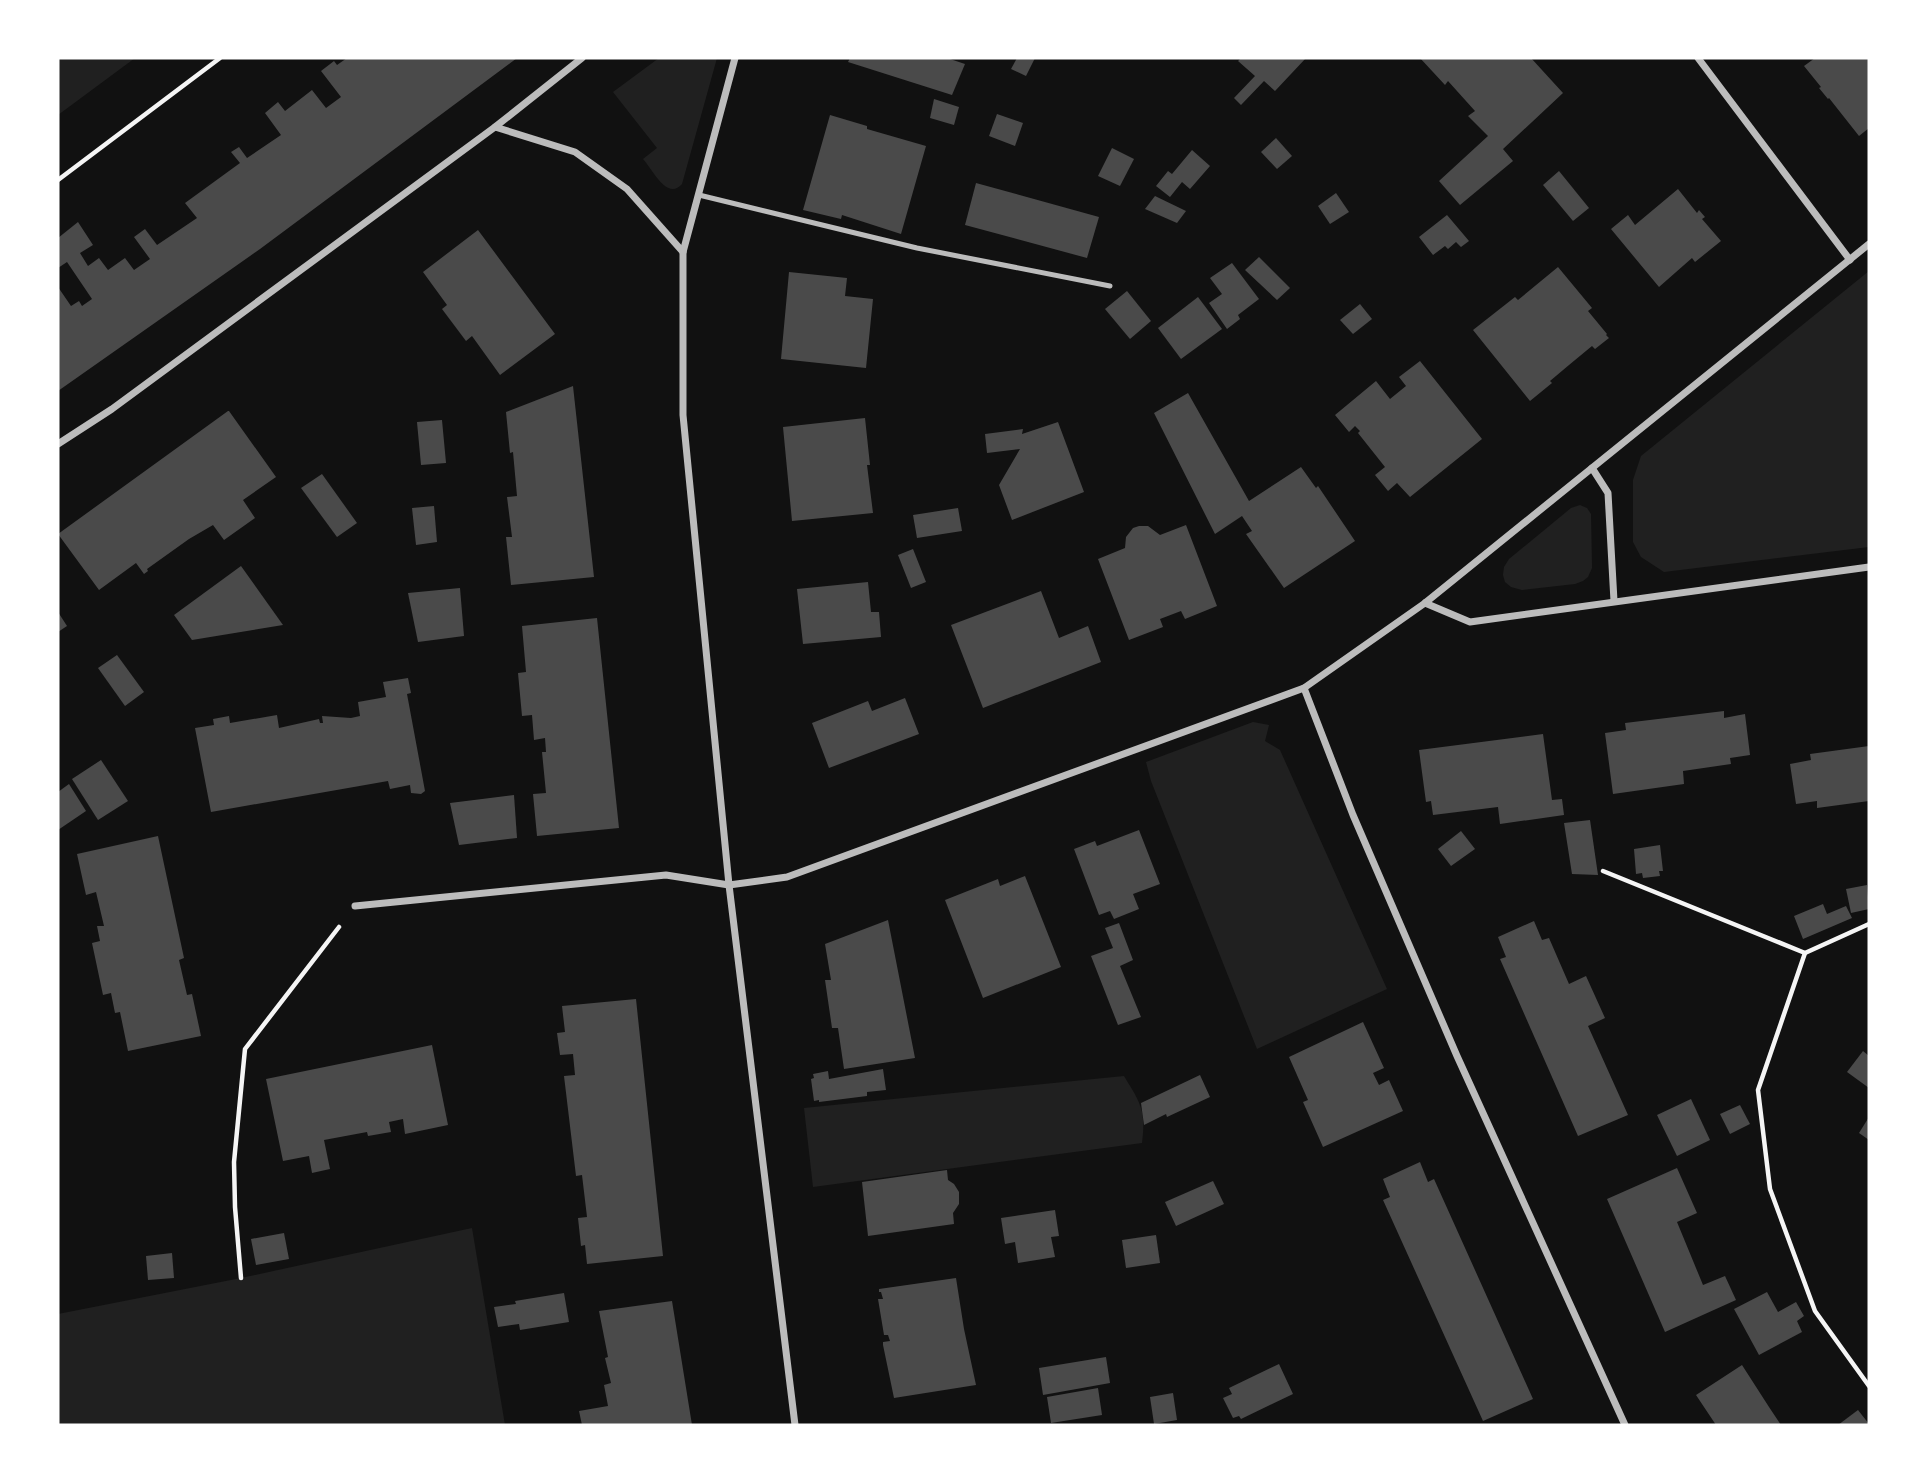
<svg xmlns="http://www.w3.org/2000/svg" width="1927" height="1483" viewBox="0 0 1927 1483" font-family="'Sofia Sans Condensed',sans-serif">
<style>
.green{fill:#202020}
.building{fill:#4a4a4a}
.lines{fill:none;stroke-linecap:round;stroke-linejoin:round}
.path{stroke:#f5f5f5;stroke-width:4.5}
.service{stroke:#bcbcbc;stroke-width:5}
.minor{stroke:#bcbcbc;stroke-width:7}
</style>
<rect width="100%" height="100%" fill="#111"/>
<g class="green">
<polygon points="58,58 135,58 58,115"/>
<path d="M 659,58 L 717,58 L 682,184 C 667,201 653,170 643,159 L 657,148 L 613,92 Z"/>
<polygon points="1869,271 1869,547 1664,572 1641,557 1633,542 1633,480 1641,456"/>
<polygon points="1580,505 1587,508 1591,514 1592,568 1588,577 1583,581 1575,584 1522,590 1511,587 1505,582 1503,575 1504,567 1509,559 1571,508"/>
<polygon points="1253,722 1269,725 1265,741 1280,750 1387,989 1257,1049 1151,781 1146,762"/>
<path d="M 1124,1076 C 1141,1104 1146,1110 1142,1143 L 813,1187 L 804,1108 Z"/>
<polygon points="472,1228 505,1425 58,1425 58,1314 241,1278"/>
</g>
<g class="building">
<polygon points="347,58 517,58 260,249 58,391 58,287 71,306 79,301 82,306 92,299 67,262 58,268 58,238 78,222 93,245 80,253 88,266 99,258 108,270 125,258 134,270 150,259 134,237 145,229 157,245 197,218 185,203 240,163 231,152 239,147 247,158 281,135 265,113 278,102 285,111 312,90 326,108 341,97 321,71 334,61 337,65"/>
<polygon points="850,58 947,58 965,64 952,95 848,62"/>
<polygon points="1017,58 1035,58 1026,76 1011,69"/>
<polygon points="1241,58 1306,58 1275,91 1264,81 1241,105 1234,98 1255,76 1238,61"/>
<polygon points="1420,58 1531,58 1563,93 1503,149 1513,161 1460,205 1439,181 1488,136 1468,116 1475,111 1448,81 1445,85"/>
<polygon points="1815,58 1869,58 1869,128 1859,136 1829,98 1828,99 1819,88 1821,87 1804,66"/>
<polygon points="934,99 959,107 954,125 930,118"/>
<polygon points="997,114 1023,123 1015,146 989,136"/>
<polygon points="830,115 867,126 867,129 926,146 901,234 842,215 841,219 803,210"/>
<polygon points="1276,138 1292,156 1277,169 1261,152"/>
<polygon points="1112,148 1134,159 1120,186 1098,176"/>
<polygon points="1192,150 1210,166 1190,189 1182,182 1170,197 1156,186 1168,171 1172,174"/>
<polygon points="1559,171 1589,208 1573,221 1543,185"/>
<polygon points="976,183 1099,217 1087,258 965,225"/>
<polygon points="1678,189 1697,213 1699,210 1705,217 1702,219 1721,241 1695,262 1692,258 1659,287 1611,229 1628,215 1635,225"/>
<polygon points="1336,193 1349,212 1330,224 1318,206"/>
<polygon points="1155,196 1186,211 1177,223 1145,209"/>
<polygon points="1447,215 1469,241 1461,247 1456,242 1448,249 1445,246 1433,255 1419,237"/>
<polygon points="478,230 555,334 500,375 472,336 466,341 442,309 447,305 423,272"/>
<polygon points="1259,257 1290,288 1277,300 1245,270"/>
<polygon points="1232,263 1259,299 1238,315 1240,319 1227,329 1209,303 1222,294 1210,278"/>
<polygon points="1558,267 1592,308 1588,311 1607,334 1606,335 1609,338 1595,349 1592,346 1569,365 1550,381 1552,383 1530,401 1473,330 1515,297 1518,300"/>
<polygon points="789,272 847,278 845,296 873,299 866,368 781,359"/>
<polygon points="1127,291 1151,321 1130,339 1105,309"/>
<polygon points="1198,297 1222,329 1181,359 1158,328"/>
<polygon points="1360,304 1372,319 1353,334 1340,320"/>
<polygon points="1420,361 1482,439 1410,497 1397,483 1388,491 1375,475 1385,467 1358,433 1360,431 1355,426 1349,432 1335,415 1376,381 1390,399 1406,386 1399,377"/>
<polygon points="573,386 594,577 511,585 506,537 512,537 507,497 517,496 513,452 510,453 506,412"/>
<polygon points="1188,393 1249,501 1301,467 1316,488 1318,486 1355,541 1284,588 1246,534 1252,531 1242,516 1215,534 1154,413"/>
<polygon points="228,411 229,411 276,477 243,500 255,518 224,540 213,525 189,539 147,569 148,571 144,574 136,563 99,590 58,534"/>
<polygon points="865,418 870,465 867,465 873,513 792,521 783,427"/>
<polygon points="442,420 446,463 421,465 417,422"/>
<polygon points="1058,422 1084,492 1012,520 999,485 1020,449 987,453 985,434 1023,429 1022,434"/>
<polygon points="322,474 357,523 337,537 301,488"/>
<polygon points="434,506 437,542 416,545 412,508"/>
<polygon points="958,508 962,531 917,538 913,515"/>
<polygon points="1186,525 1217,606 1185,619 1181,611 1160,619 1163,627 1129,640 1098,559 1125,548 1126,537 1133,528 1139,526 1148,526 1160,535"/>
<polygon points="913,549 926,582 911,588 898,555"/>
<polygon points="241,566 283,625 192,640 174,615"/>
<polygon points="868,582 871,612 879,612 881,637 803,644 797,589"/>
<polygon points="460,588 464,636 418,642 408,593"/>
<polygon points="1041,591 1059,638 1088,626 1101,662 983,708 951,625"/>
<polygon points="58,612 67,626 58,632"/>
<polygon points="597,618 619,828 537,836 533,794 546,793 542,752 546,752 545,738 534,740 532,715 522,716 518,673 526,672 522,626"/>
<polygon points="117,655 144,692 125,706 98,668"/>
<polygon points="408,678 411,693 407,694 425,791 421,794 411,793 410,785 390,789 388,781 211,812 195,728 214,725 213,719 229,716 230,723 277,715 279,728 319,719 320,723 323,723 322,716 351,718 360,716 358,702 386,697 383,682"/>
<polygon points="905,698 919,734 829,768 812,723 868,701 872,711"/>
<polygon points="1724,711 1724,718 1745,714 1750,755 1730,758 1731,764 1683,771 1684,784 1613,794 1605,733 1626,730 1625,723"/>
<polygon points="1543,734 1552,800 1562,799 1564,815 1500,824 1498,807 1433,815 1431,801 1426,802 1419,750"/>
<polygon points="1869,746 1869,801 1817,808 1817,801 1796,804 1790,764 1811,760 1810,754"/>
<polygon points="101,760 128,801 98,820 72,779"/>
<polygon points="69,784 86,811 58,830 58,792"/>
<polygon points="514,795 517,838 459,845 450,803"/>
<polygon points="1590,820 1598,875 1572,874 1564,823"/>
<polygon points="1139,830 1160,884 1133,894 1139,909 1114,919 1110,911 1099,915 1074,849 1095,841 1097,846"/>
<polygon points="1461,831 1475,849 1451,866 1438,849"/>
<polygon points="158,836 184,958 179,960 187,995 192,994 201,1036 128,1051 120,1012 115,1013 111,993 103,995 92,943 100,941 97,926 104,926 96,892 86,895 77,854"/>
<polygon points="1660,845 1663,871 1659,871 1660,876 1643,878 1642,873 1636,874 1634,849"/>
<polygon points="1025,876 1061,967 983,998 945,900 998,879 1000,886"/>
<polygon points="1867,885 1869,909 1851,913 1846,889"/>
<polygon points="1823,904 1827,914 1846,906 1852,918 1803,939 1794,916"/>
<polygon points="888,920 915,1058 844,1069 838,1028 832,1028 825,980 831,980 825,944"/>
<polygon points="1534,921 1542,940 1549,938 1569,984 1586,976 1605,1018 1588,1026 1628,1115 1578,1136 1500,959 1506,957 1498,937"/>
<polygon points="1119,923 1133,960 1120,966 1141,1017 1118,1025 1091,956 1113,948 1105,928"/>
<polygon points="636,999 663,1256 587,1264 585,1245 581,1246 578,1218 587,1217 582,1175 576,1176 564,1076 575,1075 573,1054 560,1055 557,1033 565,1032 562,1006"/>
<polygon points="1363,1022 1384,1068 1373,1073 1379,1085 1389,1080 1403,1111 1323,1147 1303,1102 1308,1100 1289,1057"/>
<polygon points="432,1045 448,1125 405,1134 403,1119 389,1122 391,1132 368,1136 367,1132 324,1140 330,1169 312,1173 309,1156 283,1161 266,1079"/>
<polygon points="1863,1051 1869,1056 1869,1088 1847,1072"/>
<polygon points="883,1069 886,1090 867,1092 867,1096 819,1102 819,1100 814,1101 811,1079 814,1078 813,1074 828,1071 829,1079"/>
<polygon points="1200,1075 1210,1097 1167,1117 1166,1114 1144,1125 1141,1103"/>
<polygon points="1691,1099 1710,1140 1677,1156 1657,1115"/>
<polygon points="1740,1105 1750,1124 1730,1134 1720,1114"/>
<polygon points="1869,1117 1869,1140 1859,1133"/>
<polygon points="1420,1162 1428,1182 1434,1179 1533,1399 1483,1421 1383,1200 1390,1197 1383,1179"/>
<polygon points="1677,1168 1697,1213 1677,1222 1703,1285 1725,1276 1736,1300 1665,1332 1607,1199"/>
<polygon points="947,1170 948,1180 954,1184 959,1192 959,1204 953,1213 954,1224 868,1236 862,1182"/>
<polygon points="1213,1181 1224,1204 1176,1226 1165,1202"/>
<polygon points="1055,1210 1059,1236 1051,1237 1055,1257 1018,1263 1015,1242 1005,1244 1001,1218"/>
<polygon points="284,1233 289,1259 256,1265 251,1239"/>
<polygon points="1156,1235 1160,1263 1126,1268 1122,1240"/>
<polygon points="172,1253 174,1278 148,1280 146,1256"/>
<polygon points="956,1278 964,1329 976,1385 894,1398 883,1345 883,1342 890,1341 888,1335 884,1335 878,1299 883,1299 881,1292 879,1292 879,1289"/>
<polygon points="1767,1292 1778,1312 1796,1302 1804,1316 1797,1321 1802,1332 1759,1355 1734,1309"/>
<polygon points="564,1293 569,1322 520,1330 519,1324 498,1327 494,1307 516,1304 515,1301"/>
<polygon points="672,1301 692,1425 582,1425 579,1411 608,1406 604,1385 611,1383 605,1358 608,1357 599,1311"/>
<polygon points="1106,1357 1110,1383 1043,1395 1039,1368"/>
<polygon points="1279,1364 1293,1394 1241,1419 1239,1416 1233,1418 1223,1398 1232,1394 1229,1388"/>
<polygon points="1742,1365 1769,1407 1781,1425 1716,1425 1696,1395"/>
<polygon points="1098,1388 1102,1415 1051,1423 1047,1397"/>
<polygon points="1173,1393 1177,1420 1154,1424 1150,1397"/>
<polygon points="1858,1410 1869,1424 1867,1425 1838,1425"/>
</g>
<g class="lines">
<g class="path">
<polyline points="58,180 220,58"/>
<polyline points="1603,871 1805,953"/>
<polyline points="1869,924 1805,953 1758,1090 1770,1189 1815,1311 1869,1386"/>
<polyline points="241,1278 235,1207 234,1162 245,1049 339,927"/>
</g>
<polyline class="service" points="699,195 917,248 1110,286"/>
<g class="minor">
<polyline points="735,58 683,252 683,415 729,885 795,1425"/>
<polyline points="1698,58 1850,260"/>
<polyline points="495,127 575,152 627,189 683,252"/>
<polyline points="58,444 112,409 495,127 582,58"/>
<polyline points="1592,468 1608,493 1614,601"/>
<polyline points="1425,603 1470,622 1869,567"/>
<polyline points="1304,688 1353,815 1457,1056 1625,1425"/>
<polyline points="355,906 666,875 729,885 787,877 1304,688 1425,603 1869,244"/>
</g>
</g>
<rect width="1927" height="1483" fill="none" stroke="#ffffff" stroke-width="119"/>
</svg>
